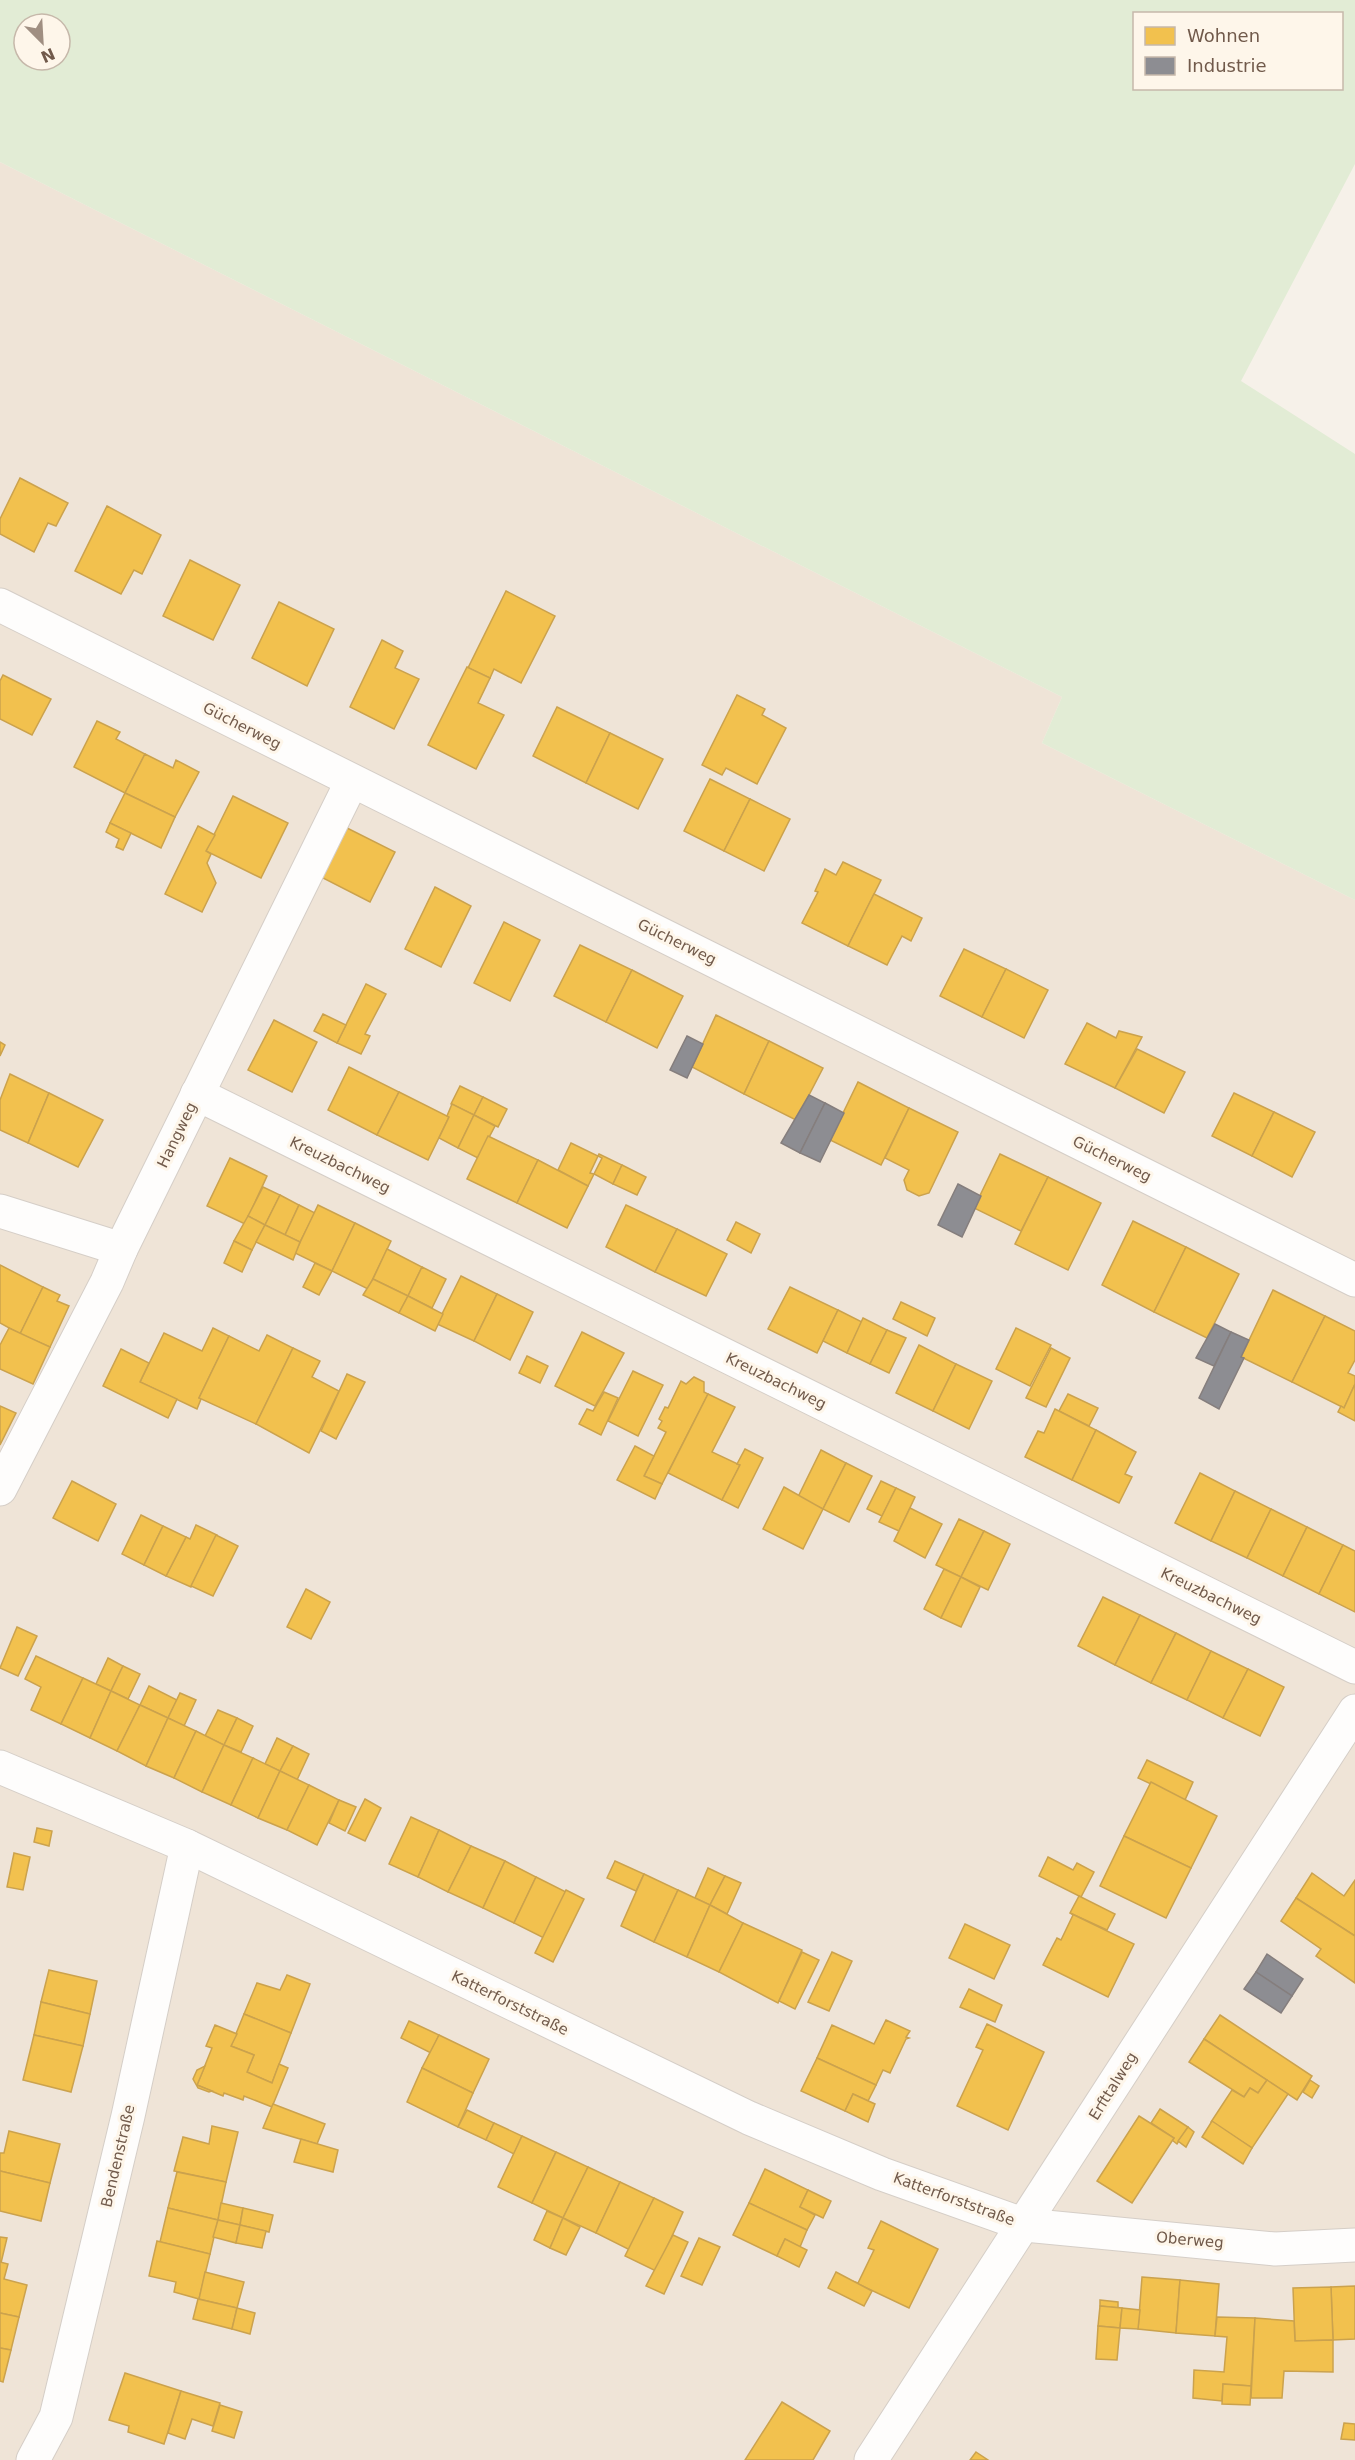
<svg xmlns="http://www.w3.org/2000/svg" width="1355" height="2460" viewBox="0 0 1355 2460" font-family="'DejaVu Sans',sans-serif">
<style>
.residential{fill:#efe4d7}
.green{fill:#e2ecd5;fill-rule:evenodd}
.homes{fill:#f2c14e;stroke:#cba24d;stroke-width:1.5}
.industry{fill:#8d8d92;stroke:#857e7d;stroke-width:1.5}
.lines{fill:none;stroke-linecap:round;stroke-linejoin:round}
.minor-casing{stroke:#d5cec7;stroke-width:35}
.minor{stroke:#fefdfc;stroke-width:33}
.labels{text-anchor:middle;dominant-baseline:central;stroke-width:6;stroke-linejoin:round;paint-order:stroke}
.street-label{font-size:15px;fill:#715a4b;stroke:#fef6ea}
</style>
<rect width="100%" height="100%" fill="#f6f1e9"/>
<polygon class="residential" points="0,162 1062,697 1042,743 1355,900 1355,2460 0,2460"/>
<path class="green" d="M 0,0 L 1355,0 L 1355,164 L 1241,381 L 1355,454 L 1355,900 L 1042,743 L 1062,697 L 0,162 ZM 1134,14 L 1342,14 L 1342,88 L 1134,88 ZM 24,24 L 60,24 L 60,60 L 24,60 Z"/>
<g class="homes">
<polygon points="20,478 68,503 56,526 48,523 34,552 0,534 0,519"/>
<polygon points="107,506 161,535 142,574 134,570 121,594 75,571"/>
<polygon points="190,560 240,585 213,640 163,616"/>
<polygon points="506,591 555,616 521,683 494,669 490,678 468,668"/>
<polygon points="279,602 334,629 307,686 252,658"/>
<polygon points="382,640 403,651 395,668 419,679 394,729 350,707"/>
<polygon points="467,667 490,678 478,703 504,715 476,769 428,745"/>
<polygon points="3,675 51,699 32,735 0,719 0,681"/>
<polygon points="737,695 765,709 762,715 786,728 757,784 726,768 722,775 702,765"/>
<polygon points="557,707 610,733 586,783 533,756"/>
<polygon points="97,721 120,732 116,739 145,754 125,793 74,767"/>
<polygon points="610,733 663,759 638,809 586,783"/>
<polygon points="145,754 173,768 176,760 199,772 175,817 125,793"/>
<polygon points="710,779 750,799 724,851 684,831"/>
<polygon points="125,793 175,817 161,848 110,823"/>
<polygon points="233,796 288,823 261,878 206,851"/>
<polygon points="750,799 790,819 764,871 724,851"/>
<polygon points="110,823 131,833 123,850 116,847 119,839 106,832"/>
<polygon points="198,826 215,835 206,851 211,854 207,863 216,883 202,912 165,894"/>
<polygon points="347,828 395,852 370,902 321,877"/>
<polygon points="843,862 881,880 848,946 802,923 818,892 815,891 825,869 836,875"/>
<polygon points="435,887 471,906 441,967 405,949"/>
<polygon points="874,894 922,918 911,941 902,936 887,965 848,946"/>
<polygon points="504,922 540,940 510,1001 474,983"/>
<polygon points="580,945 632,970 606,1022 554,996"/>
<polygon points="964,949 1006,969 982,1017 940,996"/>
<polygon points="1006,969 1048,990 1024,1038 982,1017"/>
<polygon points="632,970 683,996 657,1048 606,1022"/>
<polygon points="366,984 386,994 365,1034 370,1036 361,1054 337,1043"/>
<polygon points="323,1014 346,1025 337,1043 314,1031"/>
<polygon points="716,1015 769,1041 744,1094 692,1067"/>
<polygon points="274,1020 317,1042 292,1092 248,1070"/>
<polygon points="1087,1023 1116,1038 1119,1031 1142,1037 1115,1088 1065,1064"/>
<polygon points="769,1041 823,1068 796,1120 744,1094"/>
<polygon points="0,1042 5,1045 0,1056"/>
<polygon points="1137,1049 1185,1072 1164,1113 1115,1088"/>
<polygon points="349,1067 399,1092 377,1135 328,1110"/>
<polygon points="10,1074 49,1093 28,1143 0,1130 0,1100"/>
<polygon points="858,1082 909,1108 881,1165 830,1140"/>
<polygon points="460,1086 483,1097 474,1115 451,1104"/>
<polygon points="399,1092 449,1117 428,1160 377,1135"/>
<polygon points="49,1093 103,1120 78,1167 28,1143"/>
<polygon points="1234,1093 1274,1112 1252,1156 1212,1136"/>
<polygon points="483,1097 507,1109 498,1127 474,1115"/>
<polygon points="452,1104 474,1115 458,1148 439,1138 449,1117 447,1116"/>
<polygon points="909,1108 958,1132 929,1193 919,1196 907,1190 904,1180 909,1170 885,1158"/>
<polygon points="1274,1112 1315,1132 1292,1177 1252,1156"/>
<polygon points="474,1115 495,1126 478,1158 458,1148"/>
<polygon points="488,1136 538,1160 517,1203 467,1179"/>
<polygon points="571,1143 598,1156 590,1173 594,1174 588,1186 558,1170"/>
<polygon points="599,1154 622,1165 613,1184 594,1174 602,1158 598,1156"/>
<polygon points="1000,1154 1048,1177 1021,1231 974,1208"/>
<polygon points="230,1158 267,1176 245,1224 207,1206"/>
<polygon points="538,1160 588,1186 567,1228 517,1203"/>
<polygon points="622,1165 646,1177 637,1195 613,1184"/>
<polygon points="1048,1177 1101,1203 1068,1270 1015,1244"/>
<polygon points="263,1187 280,1195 265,1225 248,1216"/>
<polygon points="280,1195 299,1205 285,1235 265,1225"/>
<polygon points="299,1205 315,1213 300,1242 285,1235"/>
<polygon points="318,1205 355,1223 332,1271 295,1253"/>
<polygon points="626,1205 677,1229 655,1272 606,1247"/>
<polygon points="248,1216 265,1225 252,1250 234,1241"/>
<polygon points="1133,1221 1186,1247 1154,1312 1102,1285"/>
<polygon points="736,1222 760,1234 751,1253 727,1240"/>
<polygon points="355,1223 391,1241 368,1289 332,1271"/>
<polygon points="265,1225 300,1242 293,1260 256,1242"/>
<polygon points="677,1229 727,1254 706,1296 655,1272"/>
<polygon points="234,1241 252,1250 242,1272 224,1263"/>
<polygon points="1186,1247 1239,1274 1207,1338 1154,1312"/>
<polygon points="387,1249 422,1267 408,1296 373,1279"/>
<polygon points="315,1263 332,1271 319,1295 303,1287"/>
<polygon points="0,1265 43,1287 20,1334 0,1323"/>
<polygon points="422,1267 446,1279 432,1308 408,1296"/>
<polygon points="461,1276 497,1294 474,1341 437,1324"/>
<polygon points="373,1279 408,1296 399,1313 363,1295"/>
<polygon points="43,1287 60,1295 57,1301 69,1306 50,1347 20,1334"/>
<polygon points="790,1287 838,1310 817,1353 768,1329"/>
<polygon points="1273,1290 1325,1316 1292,1382 1241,1357"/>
<polygon points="497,1294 533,1312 510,1360 474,1341"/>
<polygon points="408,1296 443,1314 435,1331 399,1313"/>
<polygon points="901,1302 935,1318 927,1336 893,1319"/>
<polygon points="838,1310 862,1322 847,1353 823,1341"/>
<polygon points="1325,1316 1355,1331 1355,1360 1348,1373 1355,1376 1355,1384 1344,1408 1292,1382"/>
<polygon points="863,1318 887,1330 870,1364 847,1353"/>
<polygon points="9,1328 50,1347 33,1384 0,1369 0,1345"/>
<polygon points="213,1328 229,1336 199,1398 201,1399 197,1409 140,1382 164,1333 202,1351"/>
<polygon points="1016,1328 1051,1345 1030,1386 996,1369"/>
<polygon points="887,1330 906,1338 889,1373 870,1364"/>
<polygon points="582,1332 624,1353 595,1406 555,1386"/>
<polygon points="267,1335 293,1348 256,1424 199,1398 229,1336 259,1351"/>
<polygon points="919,1345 956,1364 933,1411 896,1393"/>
<polygon points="293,1348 320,1361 312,1377 339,1391 309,1453 256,1424"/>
<polygon points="1051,1348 1070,1358 1046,1407 1026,1398"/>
<polygon points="121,1349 149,1363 140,1382 177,1399 168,1418 103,1386"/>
<polygon points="527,1356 548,1366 540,1383 519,1373"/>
<polygon points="956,1364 992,1381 969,1429 933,1411"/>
<polygon points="633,1371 663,1385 638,1436 608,1421"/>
<polygon points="347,1374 365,1382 336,1439 321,1431"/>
<polygon points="694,1377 704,1382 704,1392 708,1394 662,1484 644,1476 666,1432 658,1428 662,1421 659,1419 665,1407 668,1408 681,1381 686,1384"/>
<polygon points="1355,1384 1355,1421 1338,1412 1341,1406 1344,1408"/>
<polygon points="604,1392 618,1398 601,1435 579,1424 587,1409 593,1411"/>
<polygon points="708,1394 735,1407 712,1452 740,1465 722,1500 668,1473"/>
<polygon points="1068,1394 1098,1408 1089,1426 1059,1411"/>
<polygon points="0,1406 16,1413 0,1445"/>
<polygon points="1055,1409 1096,1430 1072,1480 1025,1457 1038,1431 1044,1433"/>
<polygon points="1096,1430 1136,1452 1125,1474 1132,1477 1119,1503 1072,1480"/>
<polygon points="635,1446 654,1456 644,1476 662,1484 655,1499 617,1480"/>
<polygon points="745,1449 763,1458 738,1508 722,1500 740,1465 737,1464"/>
<polygon points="821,1450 846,1463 823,1509 798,1497"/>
<polygon points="846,1463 872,1476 849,1522 823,1509"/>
<polygon points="1200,1473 1235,1491 1211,1541 1175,1523"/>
<polygon points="72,1481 116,1504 98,1541 53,1518"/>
<polygon points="881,1481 896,1488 882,1516 867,1509"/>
<polygon points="784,1487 823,1509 803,1549 763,1529"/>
<polygon points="896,1488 915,1497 899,1531 879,1522"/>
<polygon points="1235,1491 1271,1509 1247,1558 1211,1541"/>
<polygon points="910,1508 942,1524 925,1558 894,1541"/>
<polygon points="1271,1509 1307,1527 1283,1576 1247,1558"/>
<polygon points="141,1515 163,1526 144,1565 122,1554"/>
<polygon points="959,1519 984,1531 961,1577 936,1565"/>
<polygon points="196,1525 217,1535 191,1587 166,1576 186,1537 190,1539"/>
<polygon points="163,1526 186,1537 166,1576 144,1565"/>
<polygon points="1307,1527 1343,1545 1319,1594 1283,1576"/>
<polygon points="984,1531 1010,1544 988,1590 961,1577"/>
<polygon points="216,1535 238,1546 213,1596 191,1586"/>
<polygon points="1343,1545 1355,1551 1355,1612 1319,1594"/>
<polygon points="944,1569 961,1577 941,1618 924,1609"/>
<polygon points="961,1577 980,1587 961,1627 941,1618"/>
<polygon points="306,1589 330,1602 311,1639 287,1627"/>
<polygon points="1103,1597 1140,1615 1115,1665 1078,1646"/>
<polygon points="1140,1615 1176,1633 1151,1683 1115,1665"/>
<polygon points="17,1627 37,1636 18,1676 0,1668"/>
<polygon points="1176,1633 1211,1651 1187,1700 1151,1683"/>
<polygon points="1211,1651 1248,1669 1223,1718 1187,1700"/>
<polygon points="36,1656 83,1678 61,1724 31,1710 41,1687 25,1679"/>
<polygon points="108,1658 123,1666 111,1691 96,1684"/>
<polygon points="123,1666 140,1674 128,1699 111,1691"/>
<polygon points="1248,1669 1284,1687 1260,1736 1223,1718"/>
<polygon points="83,1678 111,1691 90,1738 61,1724"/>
<polygon points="149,1686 177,1700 168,1718 140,1705"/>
<polygon points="111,1691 140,1705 117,1751 90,1738"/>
<polygon points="180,1693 196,1700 184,1726 168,1718"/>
<polygon points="140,1705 168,1718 146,1766 117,1751"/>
<polygon points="218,1710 237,1718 224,1745 205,1736"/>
<polygon points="168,1718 196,1731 174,1778 146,1766"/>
<polygon points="237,1718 253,1726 241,1752 224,1745"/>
<polygon points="196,1731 224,1745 202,1792 174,1778"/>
<polygon points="277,1738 293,1746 280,1771 265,1764"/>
<polygon points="224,1745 253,1758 231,1805 202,1792"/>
<polygon points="293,1746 309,1754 297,1780 280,1771"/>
<polygon points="253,1758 280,1771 258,1818 231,1805"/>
<polygon points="1147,1760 1193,1782 1185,1800 1138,1778"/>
<polygon points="280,1771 309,1785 287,1830 258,1818"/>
<polygon points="1151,1782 1217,1816 1191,1868 1124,1836"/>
<polygon points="309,1785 339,1800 317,1845 287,1830"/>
<polygon points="365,1799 381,1808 365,1841 348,1833"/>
<polygon points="339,1800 356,1807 345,1831 329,1823"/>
<polygon points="411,1817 439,1830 418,1877 389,1864"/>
<polygon points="37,1828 52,1831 49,1846 34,1842"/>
<polygon points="439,1830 471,1846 448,1892 418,1877"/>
<polygon points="1124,1836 1191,1868 1166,1918 1100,1886"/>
<polygon points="471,1846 505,1861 483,1908 448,1892"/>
<polygon points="14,1853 30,1857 23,1890 7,1887"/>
<polygon points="1048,1857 1073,1870 1077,1863 1094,1872 1081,1897 1039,1876"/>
<polygon points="505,1861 536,1877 514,1923 483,1908"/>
<polygon points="615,1861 644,1874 636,1891 607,1878"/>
<polygon points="708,1868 725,1876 710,1905 695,1898"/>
<polygon points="1312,1873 1344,1896 1355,1880 1355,1936 1296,1898"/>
<polygon points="644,1874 678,1890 654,1942 621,1926"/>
<polygon points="725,1876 741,1883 727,1914 710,1905"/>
<polygon points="536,1877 566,1892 544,1938 514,1923"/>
<polygon points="566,1890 584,1899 553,1962 535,1953"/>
<polygon points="678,1890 710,1905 687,1957 654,1942"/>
<polygon points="1079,1896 1115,1914 1107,1930 1070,1913"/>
<polygon points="1296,1898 1355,1936 1355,1983 1316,1956 1321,1949 1281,1921"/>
<polygon points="710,1905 743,1923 719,1972 687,1957"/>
<polygon points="1070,1913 1134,1944 1108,1997 1043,1965 1057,1938 1061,1940 1073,1915"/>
<polygon points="743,1923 802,1950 778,2003 719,1972"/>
<polygon points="965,1924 1010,1945 994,1979 949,1958"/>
<polygon points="802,1952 819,1960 795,2009 779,2001"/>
<polygon points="832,1952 852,1961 829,2011 808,2002"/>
<polygon points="49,1970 97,1981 90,2014 41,2002"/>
<polygon points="287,1975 310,1984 291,2033 244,2014 257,1983 280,1990"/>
<polygon points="969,1989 1002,2005 995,2022 960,2007"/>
<polygon points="41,2002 90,2014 83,2046 34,2035"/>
<polygon points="244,2014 291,2033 272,2083 247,2072 254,2055 231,2046"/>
<polygon points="1220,2015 1312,2076 1297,2100 1204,2039"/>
<polygon points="886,2020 910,2031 906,2037 909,2038 906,2039 890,2073 883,2070 876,2085 817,2058 832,2025 874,2044"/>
<polygon points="409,2021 439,2035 431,2053 401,2038"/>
<polygon points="987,2024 1044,2052 1008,2130 957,2106 983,2050 976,2047"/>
<polygon points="215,2025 237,2034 231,2046 254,2055 247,2072 272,2083 279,2064 288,2068 272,2107 244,2096 243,2100 224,2093 223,2096 197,2085 212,2048 206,2046"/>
<polygon points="34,2035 83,2046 71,2092 23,2080"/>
<polygon points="439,2035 489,2059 473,2093 422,2068"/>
<polygon points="1204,2039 1267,2080 1258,2093 1250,2088 1244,2097 1189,2062"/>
<polygon points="817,2058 876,2085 868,2101 853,2094 845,2111 801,2091"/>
<polygon points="205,2066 197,2085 212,2091 209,2092 198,2088 193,2079 197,2070"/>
<polygon points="422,2068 473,2093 458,2127 407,2102"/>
<polygon points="1267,2080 1288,2094 1252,2148 1211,2122 1232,2090 1244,2097 1250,2088 1258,2093"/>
<polygon points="1310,2080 1319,2086 1312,2098 1303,2092"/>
<polygon points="853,2094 875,2104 868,2122 845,2111"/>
<polygon points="273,2104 325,2124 317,2144 263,2128"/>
<polygon points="1160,2109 1188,2127 1177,2144 1172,2140 1174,2138 1151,2123"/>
<polygon points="467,2110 494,2123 486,2140 458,2127"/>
<polygon points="1139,2116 1174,2138 1132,2203 1097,2181"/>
<polygon points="1212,2121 1252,2148 1243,2164 1202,2137"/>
<polygon points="494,2123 522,2136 514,2154 486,2140"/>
<polygon points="212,2126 238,2132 226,2182 174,2171 183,2137 209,2144"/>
<polygon points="1188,2127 1194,2132 1186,2147 1178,2141"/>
<polygon points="9,2131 60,2144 50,2183 0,2171 0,2153 4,2153"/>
<polygon points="522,2136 556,2152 532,2203 498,2187"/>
<polygon points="301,2139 338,2150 333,2172 294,2162"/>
<polygon points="556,2152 588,2167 563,2218 532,2203"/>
<polygon points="588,2167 620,2182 596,2233 563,2218"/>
<polygon points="765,2169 808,2190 800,2207 815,2215 807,2230 749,2203"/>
<polygon points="0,2171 50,2183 41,2221 0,2211"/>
<polygon points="177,2172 226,2182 218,2220 168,2208"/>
<polygon points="620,2182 654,2198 630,2250 596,2233"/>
<polygon points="808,2190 831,2201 823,2218 800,2207"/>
<polygon points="654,2198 683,2212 656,2271 625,2256"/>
<polygon points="221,2203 243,2208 240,2225 218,2220"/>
<polygon points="749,2203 807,2230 800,2247 785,2239 777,2256 733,2235"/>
<polygon points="168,2208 218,2220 210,2254 160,2242"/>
<polygon points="243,2208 273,2215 269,2232 240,2225"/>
<polygon points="547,2211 563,2218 550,2248 534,2240"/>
<polygon points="563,2218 580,2227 566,2255 550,2248"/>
<polygon points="218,2220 240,2225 236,2243 213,2237"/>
<polygon points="881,2221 938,2249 909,2308 852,2281 858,2283 874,2250 868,2248"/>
<polygon points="240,2225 266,2231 262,2248 236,2243"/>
<polygon points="673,2235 688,2242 664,2294 646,2286"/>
<polygon points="0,2237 7,2238 1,2263 0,2262"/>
<polygon points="699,2238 720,2247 702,2285 681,2276"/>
<polygon points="785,2239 807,2250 799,2267 777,2256"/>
<polygon points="157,2241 210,2254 199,2299 174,2292 176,2282 149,2276"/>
<polygon points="0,2262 8,2264 4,2279 27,2285 19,2317 0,2313"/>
<polygon points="205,2272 244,2282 237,2308 199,2299"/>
<polygon points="836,2272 872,2291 864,2306 828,2288"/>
<polygon points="1142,2277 1180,2280 1176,2333 1138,2329"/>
<polygon points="1180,2280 1219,2284 1215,2336 1176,2333"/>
<polygon points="1355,2286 1355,2339 1333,2340 1331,2287"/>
<polygon points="1331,2287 1333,2340 1295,2341 1293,2288"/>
<polygon points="198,2299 237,2308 232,2329 193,2319"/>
<polygon points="1100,2300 1118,2302 1118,2308 1100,2306"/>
<polygon points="1100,2306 1122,2308 1120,2328 1098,2326"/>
<polygon points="237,2308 255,2313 250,2334 232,2329"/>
<polygon points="1122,2308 1140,2310 1138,2329 1120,2328"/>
<polygon points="0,2313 19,2317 11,2350 0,2348"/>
<polygon points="1217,2317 1255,2318 1251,2386 1223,2384 1222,2401 1193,2398 1194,2370 1224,2372 1227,2337 1215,2336"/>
<polygon points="1255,2318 1294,2321 1295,2341 1333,2340 1333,2372 1284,2371 1282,2398 1251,2398"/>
<polygon points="1098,2326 1120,2328 1117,2360 1096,2359"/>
<polygon points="0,2348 11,2350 3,2382 0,2381"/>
<polygon points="125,2373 181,2391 164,2444 128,2432 129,2426 109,2420"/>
<polygon points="1223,2384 1251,2386 1250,2405 1222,2404"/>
<polygon points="181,2391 220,2403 213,2426 192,2419 185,2439 168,2433"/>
<polygon points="782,2402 830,2431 813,2460 745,2460"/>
<polygon points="220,2405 242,2412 234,2438 212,2431"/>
<polygon points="1344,2423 1355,2424 1355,2440 1341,2439"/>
<polygon points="976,2452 988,2460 970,2460"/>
</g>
<g class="industry">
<polygon points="687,1036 703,1044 687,1078 670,1070"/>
<polygon points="809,1095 825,1103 800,1153 781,1143"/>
<polygon points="825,1103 844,1113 820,1162 800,1153"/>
<polygon points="958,1184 981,1196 962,1237 938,1225"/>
<polygon points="1215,1324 1231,1332 1214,1366 1196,1358"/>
<polygon points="1231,1332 1249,1340 1241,1357 1244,1358 1219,1409 1199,1398"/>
<polygon points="1267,1954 1303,1979 1292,1996 1256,1972"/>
<polygon points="1256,1972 1292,1996 1281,2013 1244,1989"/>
</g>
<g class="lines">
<g class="minor-casing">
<g id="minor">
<polyline points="0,605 1355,1280"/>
<polyline points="197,1094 1355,1667"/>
<polyline points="0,1211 121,1249"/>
<polyline points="0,1489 107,1282 121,1249 352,781"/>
<polyline points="0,1767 187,1846 749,2118 882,2174 1025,2225 1275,2249 1355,2245"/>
<polyline points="33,2460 56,2417 128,2116 187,1846"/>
<polyline points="871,2460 1355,1711"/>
</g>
</g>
<use href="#minor" class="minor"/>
</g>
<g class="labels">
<g class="street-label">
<text transform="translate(242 726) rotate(27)">Gücherweg</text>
<text transform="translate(677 942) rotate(26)">Gücherweg</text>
<text transform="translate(177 1135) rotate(-64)">Hangweg</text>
<text transform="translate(1112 1159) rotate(26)">Gücherweg</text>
<text transform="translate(340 1165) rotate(26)">Kreuzbachweg</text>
<text transform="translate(776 1381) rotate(26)">Kreuzbachweg</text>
<text transform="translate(1211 1596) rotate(26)">Kreuzbachweg</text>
<text transform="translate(510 2003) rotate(26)">Katterforststraße</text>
<text transform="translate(1113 2086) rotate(-58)">Erfttalweg</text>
<text transform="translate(118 2156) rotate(-77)">Bendenstraße</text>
<text transform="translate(954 2199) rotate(20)">Katterforststraße</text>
<text transform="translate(1190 2240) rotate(5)">Oberweg</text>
</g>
</g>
<rect x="1133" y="12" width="210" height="78" fill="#fef6ea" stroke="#c6b8aa" stroke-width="1.5"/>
<rect x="1145" y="27" width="30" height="18" fill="#f2c14e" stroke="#c6b8aa" stroke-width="1.5"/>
<text x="1187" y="42" font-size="18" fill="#715a4b">Wohnen</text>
<rect x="1145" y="57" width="30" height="18" fill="#8d8d92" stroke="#c6b8aa" stroke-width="1.5"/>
<text x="1187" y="72" font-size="18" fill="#715a4b">Industrie</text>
<g transform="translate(42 42) rotate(156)"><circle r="28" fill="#fef6ea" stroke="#c6b8aa" stroke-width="1.5"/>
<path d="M0-4.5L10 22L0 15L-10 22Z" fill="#a08f82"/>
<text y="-9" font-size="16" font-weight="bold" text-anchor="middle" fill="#715a4b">N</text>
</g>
</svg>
